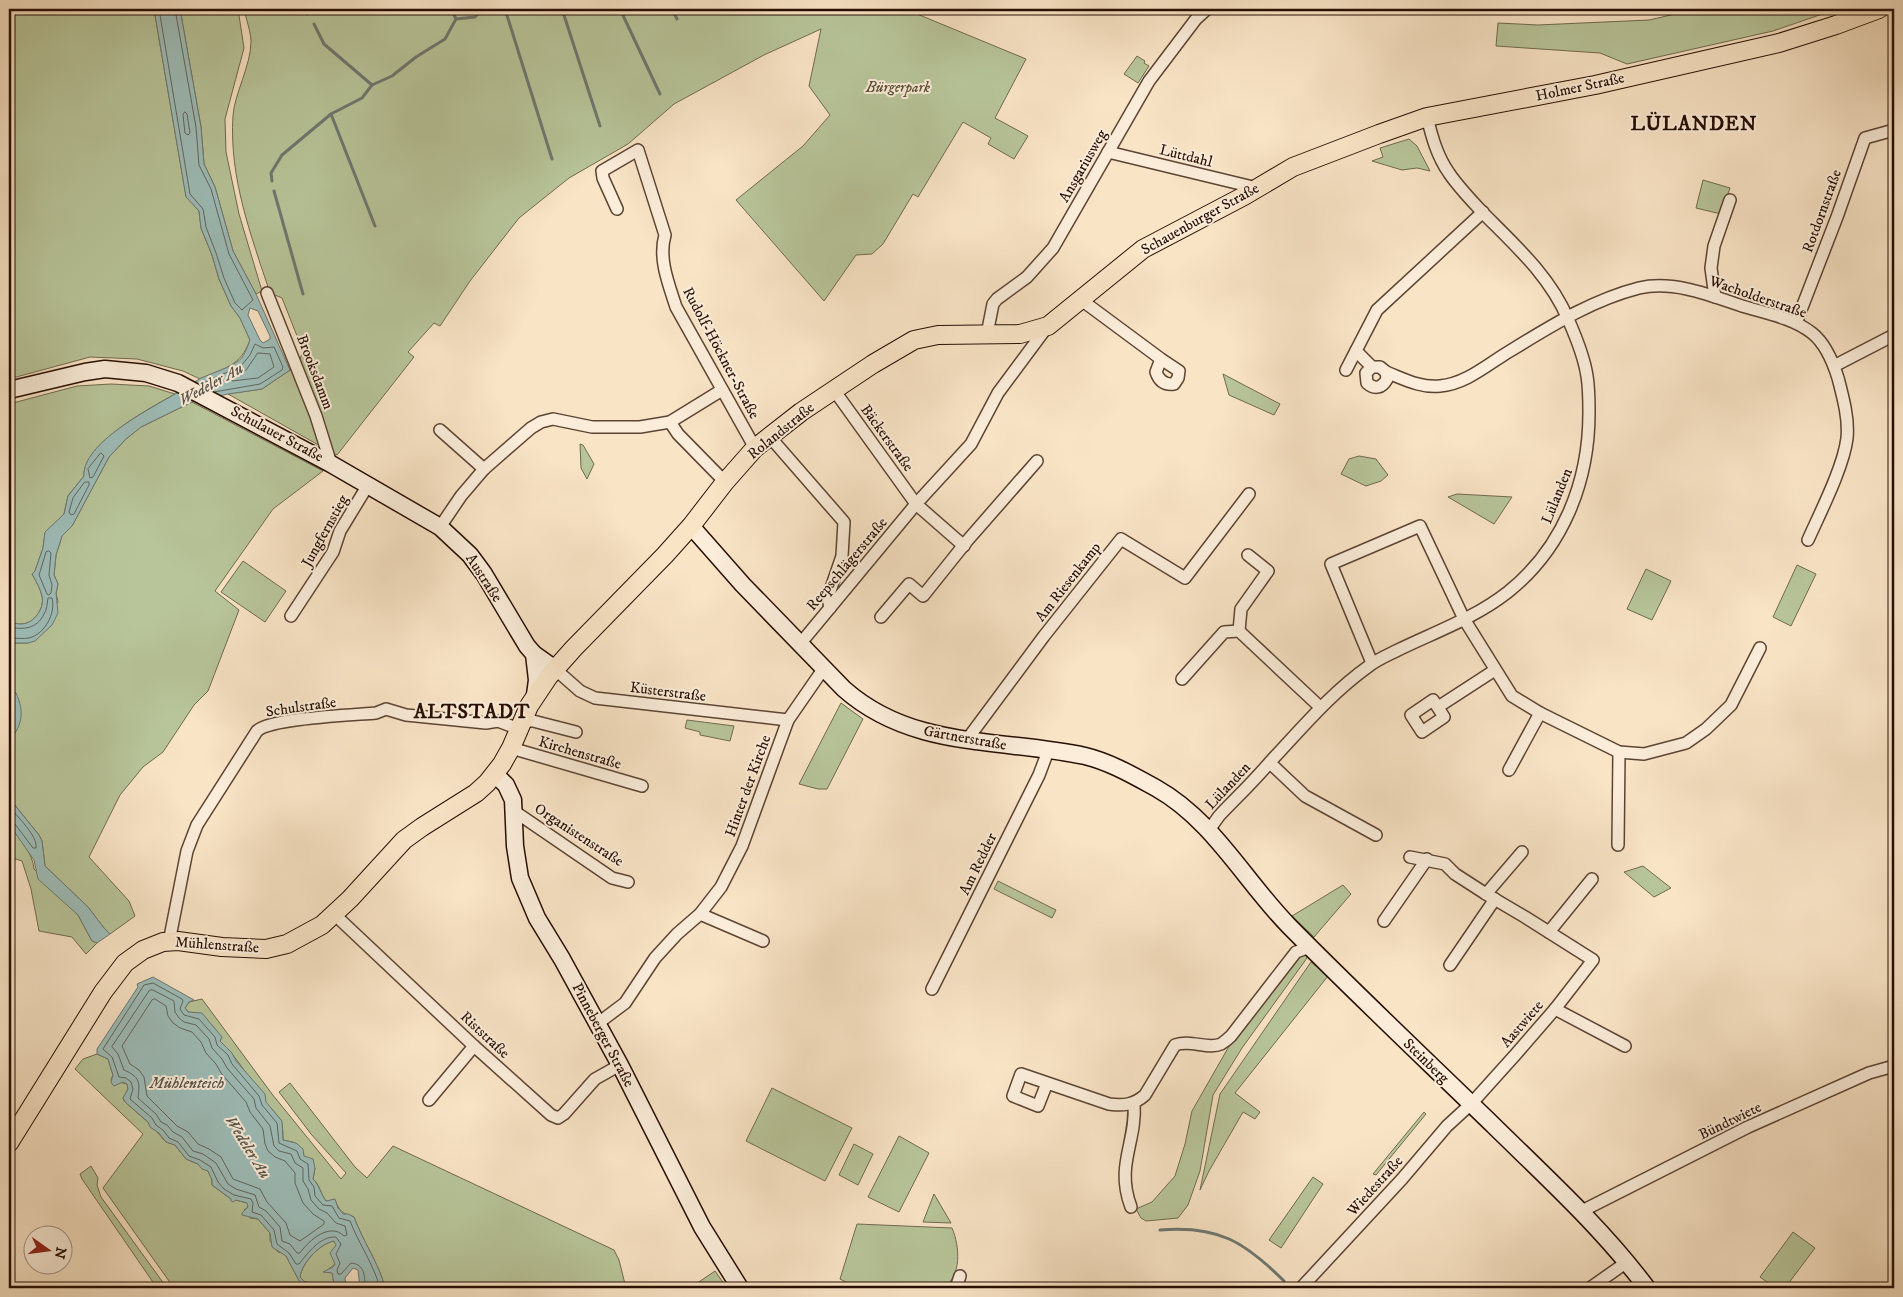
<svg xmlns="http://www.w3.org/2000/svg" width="1903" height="1297" viewBox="0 0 1903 1297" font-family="'IM FELL DW Pica',serif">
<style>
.green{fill:#b8c59a;stroke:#706a4e}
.water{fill:#9ebeba;stroke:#6e7870;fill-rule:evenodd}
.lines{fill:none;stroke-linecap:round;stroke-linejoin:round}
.shore{stroke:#62665e;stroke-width:1}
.stream{stroke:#6e7870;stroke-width:3}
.street-casing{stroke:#5c4433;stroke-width:14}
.secondary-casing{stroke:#270e02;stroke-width:19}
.primary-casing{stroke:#270e02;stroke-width:20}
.street{stroke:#fbedda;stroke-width:11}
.secondary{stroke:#fbedda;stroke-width:16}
.primary{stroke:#f9e4c6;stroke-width:18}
.labels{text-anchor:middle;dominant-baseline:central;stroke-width:4;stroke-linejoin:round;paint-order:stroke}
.park-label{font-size:15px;font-style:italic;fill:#5a4e37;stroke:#fbedda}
.street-label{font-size:15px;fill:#270e02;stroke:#fbedda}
.water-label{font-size:16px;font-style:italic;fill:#57544c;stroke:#fbedda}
.district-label{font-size:20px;font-weight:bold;letter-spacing:1px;fill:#270e02;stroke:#fbedda}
</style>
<rect width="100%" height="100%" fill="#f9e4c6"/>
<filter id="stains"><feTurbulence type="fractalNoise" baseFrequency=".004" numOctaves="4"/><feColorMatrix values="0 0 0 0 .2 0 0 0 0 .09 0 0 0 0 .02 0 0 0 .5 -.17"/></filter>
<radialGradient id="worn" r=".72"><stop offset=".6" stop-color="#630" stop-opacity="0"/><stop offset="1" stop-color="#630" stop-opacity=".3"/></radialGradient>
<g class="green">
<path d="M 9,9 L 154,9 L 186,196 L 199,211 L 201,228 L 212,255 L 219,279 L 231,306 L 240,318 L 250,340 C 240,367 226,367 200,379 L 183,371 L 137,359 L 90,357 L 9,379 Z"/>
<polygon points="180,9 238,9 244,48 225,119 226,152 239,214 262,291 256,294 233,251 215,187 204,164 201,127"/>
<path d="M 244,9 L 905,9 L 1026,59 L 995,118 L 1028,136 L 1014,159 L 988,144 L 991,138 L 963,122 L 918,197 L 913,194 L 883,244 L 872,254 L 856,255 L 824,301 L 736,200 L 803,146 L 830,115 L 809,86 L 821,29 L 764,55 L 674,104 L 628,144 L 569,178 L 519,218 L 470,281 L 440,326 L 434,323 L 408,352 L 414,357 L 337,455 L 329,450 L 318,410 L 300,359 L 303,351 L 282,298 L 270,293 C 251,235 229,178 233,116 C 234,95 251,65 251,42 C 251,32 246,19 244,9 Z"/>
<polygon points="1697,9 1837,9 1773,31 1627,64 1600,53 1496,46 1498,23 1538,25 1649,20"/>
<polygon points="1137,56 1145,61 1144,63 1149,66 1138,83 1124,74"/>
<polygon points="1409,139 1417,146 1430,171 1417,168 1402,170 1372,161 1383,157 1380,148"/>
<polygon points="1703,180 1730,188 1721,214 1696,208"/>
<polygon points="290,370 295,371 322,447 228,394 262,389"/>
<polygon points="1223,374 1280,404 1274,415 1229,395"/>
<path d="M 111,384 L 149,386 L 175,394 C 150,408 82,444 84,476 L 68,496 L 64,514 L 45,533 L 43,548 L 35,571 L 32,574 C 36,581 40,588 42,596 C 45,608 34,624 21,624 C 18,625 13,623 9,622 L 9,404 L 77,386 Z"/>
<polygon points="192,402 323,471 273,509 215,591 239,610 208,691 194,705 163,752 143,767 120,795 89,857 129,901 135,916 110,934 104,928 88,907 45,866 42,841 39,835 9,798 9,742 13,737 16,693 9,689 9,643 28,643 58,602 56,593 58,584 54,575 56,555 62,536 72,526 109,457 126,439 141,427"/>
<polygon points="580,444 583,445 594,464 587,479 581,468"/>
<polygon points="1359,456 1376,459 1388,475 1381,481 1366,486 1341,474 1349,459"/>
<polygon points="1457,494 1512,497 1494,524 1448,497"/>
<polygon points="243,561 286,591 265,622 221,592"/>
<polygon points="1797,565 1816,574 1791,626 1773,617"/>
<polygon points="1646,569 1671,581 1652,620 1627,609"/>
<polygon points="841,703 863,719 827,789 818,789 799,784"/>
<polygon points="687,720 734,726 730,741 700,735 700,732 685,728"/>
<path d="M 9,824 C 18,836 33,853 34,869 L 78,915 L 92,941 L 97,943 L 86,954 L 72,937 L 39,931 L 31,889 L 22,861 L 9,857 Z"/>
<polygon points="1643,866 1671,888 1654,897 1624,872"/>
<polygon points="998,881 1056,910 1052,918 994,889"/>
<polygon points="1343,885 1351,894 1314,937 1292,916"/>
<polygon points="1306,954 1307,958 1242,1048 1213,1095 1200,1171 1188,1205 1178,1218 1146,1221 1141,1218 1136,1209 1152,1202 1175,1176 1185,1144 1192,1111 1228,1048 1296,958"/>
<polygon points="1311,962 1328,976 1235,1093 1260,1112 1255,1119 1243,1112 1209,1171 1200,1190 1220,1094"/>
<path d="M 202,999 L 272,1094 L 341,1179 L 346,1173 L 311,1134 L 279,1092 L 290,1083 L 355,1167 L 367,1178 L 393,1146 L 614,1250 L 619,1260 L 626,1288 L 385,1288 C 379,1263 363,1242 354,1217 C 343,1214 339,1211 335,1200 L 326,1201 C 320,1193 320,1185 313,1179 L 315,1168 L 304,1156 L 296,1143 L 283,1140 C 283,1135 283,1126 281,1121 C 278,1115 271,1109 266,1103 C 251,1082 239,1059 220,1041 L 221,1037 L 202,1014 L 188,1012 L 185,1008 L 189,1002 Z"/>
<polygon points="97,1054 108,1059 113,1075 111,1080 127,1084 128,1089 123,1098 125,1102 148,1122 166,1142 175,1145 186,1159 198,1164 208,1171 212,1180 212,1185 231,1199 248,1203 248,1207 244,1210 250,1218 258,1219 270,1233 270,1241 278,1252 283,1253 286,1256 303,1288 174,1288 103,1188 143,1134 75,1069 83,1059"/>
<polygon points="772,1088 852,1128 825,1181 746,1141"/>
<polygon points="1424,1112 1426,1114 1376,1175 1373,1174"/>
<polygon points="899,1136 929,1153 899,1212 868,1197"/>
<polygon points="854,1144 873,1154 858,1185 839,1175"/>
<polygon points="91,1166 98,1178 97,1185 101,1197 167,1288 157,1288 82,1179 80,1174"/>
<polygon points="1313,1177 1323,1184 1281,1248 1269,1240"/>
<polygon points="934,1194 951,1223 923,1222"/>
<path d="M 857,1224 L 952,1228 C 960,1247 962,1276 943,1288 L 857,1288 L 840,1279 Z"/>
<polygon points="1793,1232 1815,1248 1785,1288 1775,1288 1760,1277"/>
<path d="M 334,1241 L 337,1245 L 335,1264 L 325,1272 L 332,1272 L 334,1284 L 329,1288 L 312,1288 L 313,1283 L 305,1282 L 300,1277 C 302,1263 319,1244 334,1241 Z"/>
<polygon points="715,1271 727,1288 690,1288"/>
</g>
<g class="water">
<path d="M 154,9 L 180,9 L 201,127 L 204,164 L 215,187 L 233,251 L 256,294 L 290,370 L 262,389 L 228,394 L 192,402 L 141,427 L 126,439 L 109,457 L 72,526 L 62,536 L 56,555 L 54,575 L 58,584 L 56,593 L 58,613 L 52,625 L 35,641 L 28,643 L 9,643 L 9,622 C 12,623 17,624 21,624 C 34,624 45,608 42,596 C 40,588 36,581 32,574 L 35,571 L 43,548 L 45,532 L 64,514 L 68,496 L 84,476 C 82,443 150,409 175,394 C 184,389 192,383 201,378 C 213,373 226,369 237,362 C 244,358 247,348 250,340 L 240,318 L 231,306 L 219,279 L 212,255 L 201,228 L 199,211 L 186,197 ZM 250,308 L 258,311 L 270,336 L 270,339 L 263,343 L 260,340 L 248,315 Z"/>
<path d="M 9,689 L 16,693 C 25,713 22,725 9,742 Z"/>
<polygon points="9,798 39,835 42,841 45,866 88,907 104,928 110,934 97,943 92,941 78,915 38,879 34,860 9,824"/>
<path d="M 153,977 L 194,1000 L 189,1002 L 185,1008 L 188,1012 L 202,1013 L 222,1037 L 220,1041 L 232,1053 L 236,1061 L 265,1094 L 266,1102 L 282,1121 L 283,1140 L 296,1143 L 303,1149 L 304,1156 L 313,1159 L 315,1168 L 313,1179 C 320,1186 320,1193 326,1201 L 335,1199 L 338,1208 L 343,1214 L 348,1214 L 354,1217 C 363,1242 379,1263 385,1288 L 360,1288 L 358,1270 L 353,1268 L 345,1278 L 346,1287 L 349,1288 L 329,1288 L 334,1284 L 332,1273 L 323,1272 L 333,1267 L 335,1264 L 330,1253 L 336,1245 L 334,1241 C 319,1244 302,1263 300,1277 L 305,1282 L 313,1283 L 312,1288 L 303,1288 L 286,1256 L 272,1247 L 270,1233 L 258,1219 L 242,1215 L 242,1213 L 248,1207 L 247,1203 L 236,1200 L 233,1202 L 231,1201 L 231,1199 L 212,1185 L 212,1180 L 208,1171 L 202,1169 L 198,1164 L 186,1159 L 175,1145 L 166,1142 L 159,1133 L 150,1127 L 148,1122 L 125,1102 L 123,1098 L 128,1089 L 127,1084 L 123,1082 L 114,1086 L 112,1084 L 111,1082 L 113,1075 L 108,1059 L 97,1054 L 97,1049 L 138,987 L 137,984 Z"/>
</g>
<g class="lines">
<g class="shore">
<polyline points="159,9 190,194 203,209 206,227 216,253 224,278 235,303 242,310 253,300 229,254 211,189 199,165 196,127 175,9"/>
<polygon points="185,112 187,114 190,133 188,135 185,133 183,115"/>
<polygon points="258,353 270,354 274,367 258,378 232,381 232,377 246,370"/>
<polyline points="201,384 241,366 250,355 255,344 263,348 274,347 283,367 282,370 260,384 214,392"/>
<polygon points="101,453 104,456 93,477 90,478 88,469"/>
<polygon points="85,482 89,482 89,485 74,514 71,515 69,512 73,498"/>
<polygon points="49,551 51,553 49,575 52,585 51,593 49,595 47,594 39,575 46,552"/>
<path d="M 9,627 C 23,630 37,629 44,614 C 47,610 47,603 48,598 L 52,598 C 56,613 45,634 29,638 C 23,639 15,638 9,638"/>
<path d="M 9,807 C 17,816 38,836 36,848 L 33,848 L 15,824 L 9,822"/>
<path d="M 150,990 L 153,990 L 174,1001 L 175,1012 L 179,1018 L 184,1022 L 196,1025 L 209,1039 L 212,1048 L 222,1059 L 227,1068 L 254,1099 L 256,1108 L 270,1126 L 274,1146 L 279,1151 L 291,1154 L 295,1163 L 303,1168 L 303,1181 L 308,1189 L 311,1200 L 319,1209 L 327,1213 L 336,1223 L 345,1226 L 347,1235 L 344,1236 C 330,1222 309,1240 300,1253 L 297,1253 L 290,1244 L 282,1241 L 280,1227 L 266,1211 L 259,1207 L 255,1195 L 236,1189 L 228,1184 L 216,1163 L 203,1154 L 193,1151 L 182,1137 L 173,1132 L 167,1125 L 161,1122 L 156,1114 L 138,1098 C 140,1082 140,1077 124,1070 L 118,1054 L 112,1047 Z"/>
<polygon points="155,999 166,1006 168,1016 173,1023 180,1028 192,1032 201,1042 206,1053 216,1064 221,1073 246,1102 250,1112 263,1129 265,1144 268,1151 275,1157 285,1161 295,1173 295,1183 303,1203 313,1214 324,1221 324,1224 300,1241 290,1235 286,1223 267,1202 260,1189 233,1179 221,1157 209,1149 198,1144 188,1132 177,1126 147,1096 144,1077 139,1070 130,1064 122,1046 152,1000"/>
<path d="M 365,1288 C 365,1277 365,1264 351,1263 L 341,1274 L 338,1274 L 337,1270 L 340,1263 L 336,1254 L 341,1244 L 336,1237 C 320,1236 308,1253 299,1264 L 296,1264 L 289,1253 L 277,1244 L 274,1230 L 261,1215 L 252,1212 L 253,1203 L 251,1199 L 234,1195 L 224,1189 L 218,1182 L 211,1167 L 200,1160 L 189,1156 L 178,1142 L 169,1138 L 163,1130 L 156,1125 L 152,1118 L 130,1099 L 133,1089 L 131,1082 L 126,1078 L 119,1077 L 112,1057 L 103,1049 L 144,985 L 153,983 L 182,999 L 183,1001 L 180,1009 L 184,1015 L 199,1019 L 215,1037 L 217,1045 L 228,1055 L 232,1064 L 259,1096 L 262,1105 L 277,1123 L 279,1143 L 297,1151 L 300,1159 L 308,1164 L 309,1180 L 314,1187 L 315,1196 L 323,1205 L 332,1206 L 339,1218 L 350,1221 C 359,1244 374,1265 380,1288"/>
</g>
<g class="stream">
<polyline points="307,9 307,14"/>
<polyline points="451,9 456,19"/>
<polyline points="505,9 552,159"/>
<polyline points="562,9 600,126"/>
<polyline points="620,9 660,94"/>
<polyline points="672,9 677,19"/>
<polyline points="314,24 324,44 372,85"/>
<polyline points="331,114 375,226"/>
<polyline points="272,181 271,173 282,155 331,114 362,98 372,85 392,76 416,57 445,39 456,19 475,17 483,9"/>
<polyline points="274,191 303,294"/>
<path d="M 1160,1230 C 1218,1225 1245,1242 1284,1281"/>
</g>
<g class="street-casing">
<g id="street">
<polyline points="1108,152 1257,188"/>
<path d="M 617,209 L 603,178 L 602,171 L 638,150 L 665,235 C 658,259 669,285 676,307 L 755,448"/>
<polyline points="267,293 316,416 331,464"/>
<polyline points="1715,297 1711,268 1714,246 1730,200"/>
<path d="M 1080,299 L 1161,359 L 1179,371 L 1178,378 L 1174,384 C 1165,385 1159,381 1156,372 L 1161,359"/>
<polyline points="1796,323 1837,217 1865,138 1894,130"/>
<polyline points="987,334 993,304 997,299 1027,277 1053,248 1149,81 1196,19 1207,9"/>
<path d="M 1356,351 L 1372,367 L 1380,367 L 1386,372 L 1387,379 C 1382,388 1375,390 1367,383 L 1366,373 L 1372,367"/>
<polyline points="1834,366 1894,335"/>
<polyline points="1346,370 1377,310 1483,212"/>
<path d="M 1386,372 C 1404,379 1420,388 1440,386 C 1466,384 1488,364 1510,351 C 1551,326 1592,300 1639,288 C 1673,280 1710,295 1742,306 C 1765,313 1793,318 1812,333 C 1826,344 1833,362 1838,378 C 1843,397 1849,419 1847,438 C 1844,466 1820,513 1808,540"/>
<polyline points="834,390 916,504 964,546"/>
<polyline points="670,422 678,434 725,482"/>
<polyline points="440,430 484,469"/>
<polyline points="770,437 844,522 842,556 828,597 830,608"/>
<polyline points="440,527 461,496 484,469 531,428 541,422 553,419 592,427 640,427 670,422 722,390"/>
<polyline points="291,616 333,552 340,531 368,485"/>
<polyline points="881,617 909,584 923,596 967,541 1037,461"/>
<polyline points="1239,631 1241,609 1268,571 1248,555"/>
<polyline points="800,644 916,504 971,444 998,393 1047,327"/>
<polyline points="1372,663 1331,564 1420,526 1464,619 1512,696 1540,713 1619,752 1644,754 1686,743 1706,729 1731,705 1760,648"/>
<polyline points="555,669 580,691 595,698 788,720"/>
<polyline points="1182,679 1224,632 1239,631 1320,707"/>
<polygon points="1433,700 1444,717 1422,732 1411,715"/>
<polyline points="1438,707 1495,670"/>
<polyline points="522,721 533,721 576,732"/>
<polyline points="966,741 1044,636 1121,539 1185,578 1249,494"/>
<polyline points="511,748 642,786"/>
<polyline points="1270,763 1305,796 1376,835"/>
<polyline points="1509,770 1540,713"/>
<polyline points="514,811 612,878 628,882"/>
<path d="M 1209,830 L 1219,816 C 1236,798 1254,781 1270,762 C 1302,728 1331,693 1369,666 C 1378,659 1388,655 1398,650 C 1435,632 1475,618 1508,592 C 1563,548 1589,482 1589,413 C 1589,401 1589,388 1587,376 C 1584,356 1576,337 1568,319 C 1550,277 1517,247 1485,215 C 1473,202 1459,188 1449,173 C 1437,156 1432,137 1427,117"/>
<polyline points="1618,845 1619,752"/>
<polyline points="1486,894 1522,852"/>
<polyline points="334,914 474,1046 551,1115 558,1118 564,1114 595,1079 620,1065"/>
<polyline points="700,914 763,941"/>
<polyline points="1384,921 1427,859"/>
<polyline points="1549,932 1592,879"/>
<path d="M 169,942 L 187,851 L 197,825 L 257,731 C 271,718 353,715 376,713 L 386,709 L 406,715 L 486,723 L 498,721 L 519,729"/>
<polyline points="1450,965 1495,899"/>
<polyline points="932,989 1039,775 1048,751"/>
<polyline points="1555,1009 1625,1046"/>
<polyline points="597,1024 625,1003 655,958 677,934 700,914 721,887 742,846 788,720 824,668"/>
<path d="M 1047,1083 L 1038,1106 L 1013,1096 L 1021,1074 L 1109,1104 C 1123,1106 1134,1105 1145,1095 L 1175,1045 C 1191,1039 1208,1050 1221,1044 C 1224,1042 1228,1039 1231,1036 L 1296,952 L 1310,947"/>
<polyline points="429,1100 474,1046"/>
<path d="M 1131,1207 C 1115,1165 1137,1142 1134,1103"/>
<polyline points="1582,1211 1748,1127 1869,1073 1894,1066"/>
<polyline points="956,1288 960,1276"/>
<polyline points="1301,1288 1402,1179 1447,1126 1471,1104 1516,1054 1555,1009 1593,960 1525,917 1486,894 1455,874 1445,864 1410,857"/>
<polyline points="1590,1288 1627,1262"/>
</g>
</g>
<g class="secondary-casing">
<g id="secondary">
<polyline points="9,390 85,372 105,369 146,373 178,383 331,464 440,527 470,555 484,574 527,646 534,654 555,669"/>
<path d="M 691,526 L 743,585 L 844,689 C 913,750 1001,738 1085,756 C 1110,762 1134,776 1156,788 C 1213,820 1244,880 1289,926 C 1356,994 1425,1059 1494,1126 C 1547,1178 1602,1228 1647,1288"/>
<polyline points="534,654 537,680 535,695"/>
<polyline points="495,774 506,785 513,800 515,846 520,878 537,918 562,959 620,1065 702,1227 740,1288"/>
</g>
</g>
<g class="primary-casing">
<polyline id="primary" points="9,1143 103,992 125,963 143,950 163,942 178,941 222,947 266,949 287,944 322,925 350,899 404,840 422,827 476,793 487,783 502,764 511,748 529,706 549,676 574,648 665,555 691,526 725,482 755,448 801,412 873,364 914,340 938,335 1020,334 1048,326 1143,249 1244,196 1293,167 1379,134 1427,117 1595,85 1779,43 1836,25 1879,9"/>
</g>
<use href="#street" class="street"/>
<use href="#secondary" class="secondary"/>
<use href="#primary" class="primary"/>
</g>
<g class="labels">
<g class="park-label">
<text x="898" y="87">Bürgerpark</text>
</g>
<g class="street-label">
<text transform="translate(1580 87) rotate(-12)">Holmer Straße</text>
<text transform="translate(1186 156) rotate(14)">Lüttdahl</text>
<text transform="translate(1083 166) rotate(-60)">Ansgariusweg</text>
<text transform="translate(1822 211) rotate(-70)">Rotdornstraße</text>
<text transform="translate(1200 219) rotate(-29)">Schauenburger Straße</text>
<text transform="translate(1758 297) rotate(19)">Wacholderstraße</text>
<text transform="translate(721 353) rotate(62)">Rudolf-Höckner-Straße</text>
<text transform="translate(315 372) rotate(69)">Brooksdamm</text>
<text transform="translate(781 431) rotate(-39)">Rolandstraße</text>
<text transform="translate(277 434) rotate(28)">Schulauer Straße</text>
<text transform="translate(887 438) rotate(54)">Bäckerstraße</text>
<text transform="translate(1557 496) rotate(-68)">Lülanden</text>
<text transform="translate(325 531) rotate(-61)">Jungfernstieg</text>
<text transform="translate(847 564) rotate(-50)">Reepschlägerstraße</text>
<text transform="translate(484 578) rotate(57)">Austraße</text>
<text transform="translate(1068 582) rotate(-52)">Am Riesenkamp</text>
<text transform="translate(668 692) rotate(7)">Küsterstraße</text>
<text transform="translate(301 707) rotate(-8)">Schulstraße</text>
<text transform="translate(965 738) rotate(10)">Gärtnerstraße</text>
<text transform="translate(580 753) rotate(16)">Kirchenstraße</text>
<text transform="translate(748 786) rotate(-70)">Hinter der Kirche</text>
<text transform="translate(1228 786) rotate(-47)">Lülanden</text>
<text transform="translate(579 835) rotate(33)">Organistenstraße</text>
<text transform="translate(978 864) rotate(-64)">Am Redder</text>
<text transform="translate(217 945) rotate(4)">Mühlenstraße</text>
<text transform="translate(1522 1024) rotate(-49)">Aastwiete</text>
<text transform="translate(485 1035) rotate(43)">Riststraße</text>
<text transform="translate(603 1035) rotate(62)">Pinneberger Straße</text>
<text transform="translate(1426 1061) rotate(44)">Steinberg</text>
<text transform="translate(1730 1121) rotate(-26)">Bündtwiete</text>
<text transform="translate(1375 1186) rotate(-48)">Wiedestraße</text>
</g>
<g class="water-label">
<text transform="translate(211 384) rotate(-29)">Wedeler Au</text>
<text x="187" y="1083">Mühlenteich</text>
<text transform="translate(248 1147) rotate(58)">Wedeler Au</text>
</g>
<g class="district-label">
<text x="1694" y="124">LÜLANDEN</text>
<text x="472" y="712">ALTSTADT</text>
</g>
</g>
<rect width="1903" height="1297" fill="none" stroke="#f9e4c6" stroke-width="30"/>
<rect x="10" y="10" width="1883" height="1277" fill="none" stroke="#270e02" stroke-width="2.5"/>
<rect x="15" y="15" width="1873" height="1267" fill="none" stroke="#270e02"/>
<g transform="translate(48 1250) rotate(104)"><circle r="24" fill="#fbedda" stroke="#a69484"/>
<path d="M0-4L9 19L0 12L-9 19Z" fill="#8f2418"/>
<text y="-8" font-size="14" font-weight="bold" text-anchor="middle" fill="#270e02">N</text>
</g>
<rect width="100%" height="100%" filter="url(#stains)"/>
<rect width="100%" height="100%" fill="url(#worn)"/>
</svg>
